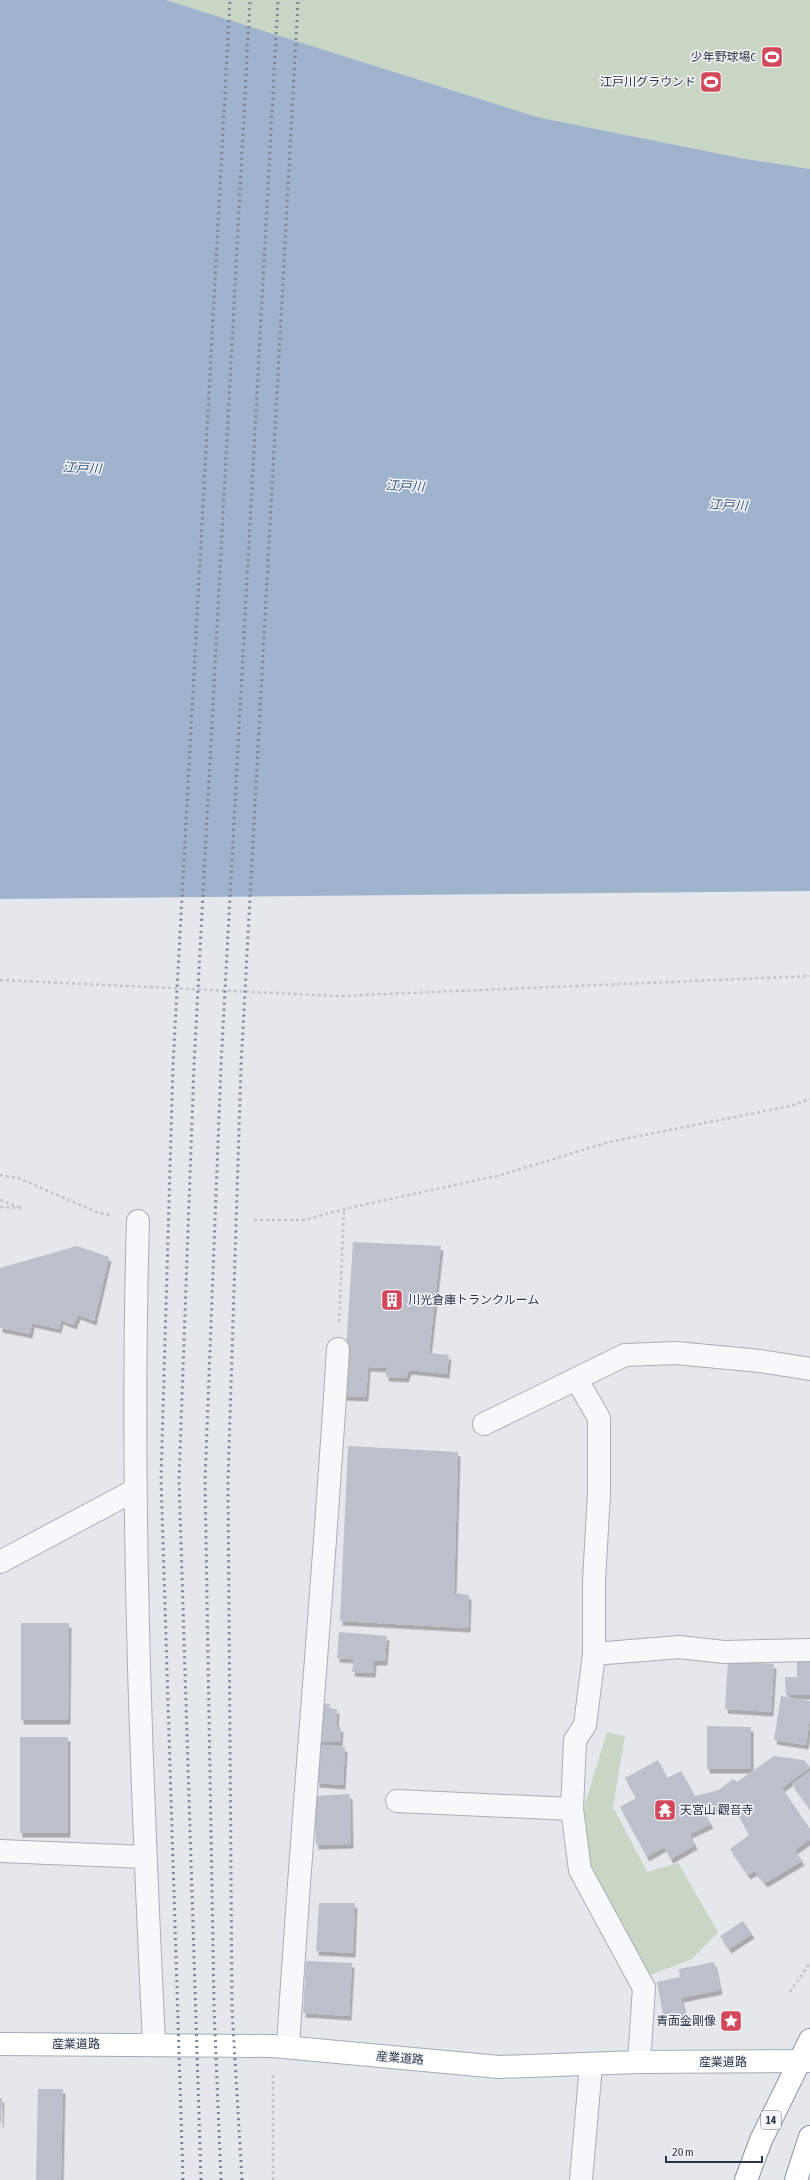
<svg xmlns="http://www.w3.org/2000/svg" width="810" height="2180" viewBox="0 0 810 2180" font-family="'Asap Condensed','Noto Sans JP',sans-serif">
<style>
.green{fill:#c9d6c5}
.water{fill:#9fb4cc}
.building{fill:#bbc0ca;filter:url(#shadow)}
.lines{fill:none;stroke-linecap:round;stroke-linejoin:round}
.minor-casing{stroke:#a9aeb7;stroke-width:24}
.major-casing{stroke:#a3abb8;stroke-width:24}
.highway-casing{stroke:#8b94a3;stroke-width:24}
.path{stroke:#c2c5cb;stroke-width:2.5;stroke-dasharray:3 3;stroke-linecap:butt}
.minor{stroke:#f7f8fa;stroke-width:22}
.major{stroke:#fff;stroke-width:22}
.highway{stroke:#fff;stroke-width:22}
.rail{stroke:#7d8696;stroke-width:3;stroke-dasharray:2 4;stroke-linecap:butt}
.labels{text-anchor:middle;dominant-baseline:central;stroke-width:3;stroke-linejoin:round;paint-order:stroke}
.shield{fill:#f4f6f9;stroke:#676e7b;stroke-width:1}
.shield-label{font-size:11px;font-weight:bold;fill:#2b3445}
.poi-label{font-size:12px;fill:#2b3445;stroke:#f4f6f9;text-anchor:end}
.street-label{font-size:12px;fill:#2b3445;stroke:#f4f6f9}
.water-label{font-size:13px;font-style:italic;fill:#34527a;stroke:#f4f6f9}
</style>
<defs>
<filter id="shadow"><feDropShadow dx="2.5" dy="4.5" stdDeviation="0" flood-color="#0004"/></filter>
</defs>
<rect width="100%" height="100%" fill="#e4e7ec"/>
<g class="green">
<polygon points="166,0 810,0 810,169 740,158 537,117"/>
<polygon points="607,1732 625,1736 613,1807 647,1872 678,1863 718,1932 692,1959 648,1976 591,1871 582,1814"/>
</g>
<polygon class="water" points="0,0 166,0 537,117 740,158 810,169 810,891 0,899"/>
<g class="building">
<polygon points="353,1242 441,1246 429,1353 449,1355 447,1374 409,1370 406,1378 386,1377 386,1368 368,1367 366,1397 343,1396"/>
<polygon points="77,1246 109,1257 94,1321 78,1315 74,1325 61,1320 59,1329 32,1323 30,1334 0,1328 0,1268"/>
<polygon points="348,1446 458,1452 454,1593 469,1595 468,1628 340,1621"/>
<polygon points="21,1623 69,1623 68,1720 21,1720"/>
<polygon points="339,1632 387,1636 385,1661 374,1661 373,1673 352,1672 354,1659 337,1658"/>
<polygon points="797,1659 810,1659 810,1695 786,1695 785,1677 797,1677"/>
<polygon points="728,1661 774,1664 771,1712 725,1709"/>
<polygon points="781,1696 810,1701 810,1717 806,1745 774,1740"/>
<polygon points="320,1703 330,1704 329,1709 337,1709 336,1727 341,1727 340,1742 317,1741"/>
<polygon points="707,1726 751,1727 751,1769 707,1769"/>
<rect x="20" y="1737" width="48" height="96"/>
<polygon points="320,1745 345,1747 343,1785 317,1783"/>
<polygon points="774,1756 804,1760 810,1767 782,1788 810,1829 810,1839 795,1850 802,1861 765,1883 755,1871 748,1875 730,1849 749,1835 734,1807 703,1810 711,1824 690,1834 695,1845 671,1859 664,1847 647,1857 620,1807 636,1798 625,1778 658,1760 667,1778 681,1771 695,1796 719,1790 733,1779 737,1782"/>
<polygon points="810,1771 810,1809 792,1784"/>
<polygon points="350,1794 351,1844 316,1845 314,1796"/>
<polygon points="319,1903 355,1903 353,1953 316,1951"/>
<polygon points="743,1921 752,1934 729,1949 720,1936"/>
<polygon points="306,1961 352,1963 349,2016 303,2013"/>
<polygon points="714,1962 720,1990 681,1998 685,2015 664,2020 657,1982 680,1977 679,1969"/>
<polygon points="38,2089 63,2089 61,2180 36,2180"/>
<polygon points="0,2098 2,2098 1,2123 0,2123"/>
</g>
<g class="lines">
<g class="minor-casing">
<g id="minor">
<path d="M 138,1221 C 130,1495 141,1770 154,2043"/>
<polyline points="577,1380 599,1418 599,1494 594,1580 594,1654"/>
<polyline points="484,1424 625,1355 676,1353 760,1361 810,1369"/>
<polyline points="0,1562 135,1490"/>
<polyline points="397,1801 572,1809 575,1740 585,1725 594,1654 679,1647 724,1652 810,1650"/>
<polyline points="572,1809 580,1870 644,1988 639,2062"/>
<polyline points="0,1851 145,1857"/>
<path d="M 288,2047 C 302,1814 324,1582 338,1349"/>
<polyline points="581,2180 591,2065"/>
</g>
</g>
<g class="major-casing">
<polyline id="major" points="0,2044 273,2046 499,2067 639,2062 810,2061"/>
</g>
<g class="highway-casing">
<g id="highway">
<polyline points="746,2180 761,2140 810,2040"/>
<polyline points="796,2180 810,2137"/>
</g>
</g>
<g class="path">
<polyline points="0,980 339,996 810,976"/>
<polyline points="0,1175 18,1178 99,1213 111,1215"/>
<polyline points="0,1200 22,1208 0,1207"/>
<polyline points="254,1220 304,1220 344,1209 501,1175 609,1142 790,1106 810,1099"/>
<polyline points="339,1322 344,1209"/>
<polyline points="790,1992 810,1963"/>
<polyline points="273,2075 273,2180"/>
</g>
<use href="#minor" class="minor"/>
<use href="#major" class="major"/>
<use href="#highway" class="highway"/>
<g class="rail">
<polyline points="183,2180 161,1479 173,1065 230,0"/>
<polyline points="201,2180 179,1480 194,1065 250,0"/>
<polyline points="221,2180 214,2007 205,1480 221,1065 278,0"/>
<polyline points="242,2180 232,2008 228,1481 241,1066 298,0"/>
</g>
</g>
<defs>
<g id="stadium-square" transform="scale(1.15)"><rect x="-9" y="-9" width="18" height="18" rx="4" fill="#d1495b" stroke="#f4f6f9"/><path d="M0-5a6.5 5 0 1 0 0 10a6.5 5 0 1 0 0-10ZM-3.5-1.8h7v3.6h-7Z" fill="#fff"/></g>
<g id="building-square" transform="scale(1.15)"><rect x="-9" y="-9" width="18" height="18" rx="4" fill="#d1495b" stroke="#f4f6f9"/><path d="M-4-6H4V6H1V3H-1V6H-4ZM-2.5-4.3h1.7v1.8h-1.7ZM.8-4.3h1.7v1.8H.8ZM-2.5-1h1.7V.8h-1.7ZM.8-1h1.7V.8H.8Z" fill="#fff"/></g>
<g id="temple-square" transform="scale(1.15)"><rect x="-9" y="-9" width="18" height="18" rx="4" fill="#d1495b" stroke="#f4f6f9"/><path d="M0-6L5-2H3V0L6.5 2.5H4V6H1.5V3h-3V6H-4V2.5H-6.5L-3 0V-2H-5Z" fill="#fff"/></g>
<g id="sight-square" transform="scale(1.15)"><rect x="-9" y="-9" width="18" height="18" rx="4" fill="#d1495b" stroke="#f4f6f9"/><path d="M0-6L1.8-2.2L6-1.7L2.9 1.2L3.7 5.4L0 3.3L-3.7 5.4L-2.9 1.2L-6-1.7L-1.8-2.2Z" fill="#fff"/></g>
</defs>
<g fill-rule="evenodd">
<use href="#stadium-square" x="772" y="57"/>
<use href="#stadium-square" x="711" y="82"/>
<use href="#building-square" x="392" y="1300"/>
<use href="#temple-square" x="665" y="1810"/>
<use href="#sight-square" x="731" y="2021"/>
</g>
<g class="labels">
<rect class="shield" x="761" y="2111" width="20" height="18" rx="3"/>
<g class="shield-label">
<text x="771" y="2120">14</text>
</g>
<g class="poi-label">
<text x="756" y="57">少年野球場C</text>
<text x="696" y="82">江戸川グラウンド</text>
<text x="408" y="1300" text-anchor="start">川光倉庫トランクルーム</text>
<text x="680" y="1810" text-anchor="start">天宮山 觀音寺</text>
<text x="716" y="2021">青面金剛像</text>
</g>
<g class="street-label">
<text x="76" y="2044">産業道路</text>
<text transform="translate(400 2058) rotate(5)">産業道路</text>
<text x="723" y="2062">産業道路</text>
</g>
<g class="water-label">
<text transform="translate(82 468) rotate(3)">江戸川</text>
<text transform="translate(405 486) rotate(3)">江戸川</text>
<text transform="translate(728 505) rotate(3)">江戸川</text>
</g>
</g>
<path d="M666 2156v6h96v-6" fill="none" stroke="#2b3445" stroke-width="2"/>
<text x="672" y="2156" font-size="12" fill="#2b3445" stroke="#f4f6f9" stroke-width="3" paint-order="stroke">20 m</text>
</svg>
